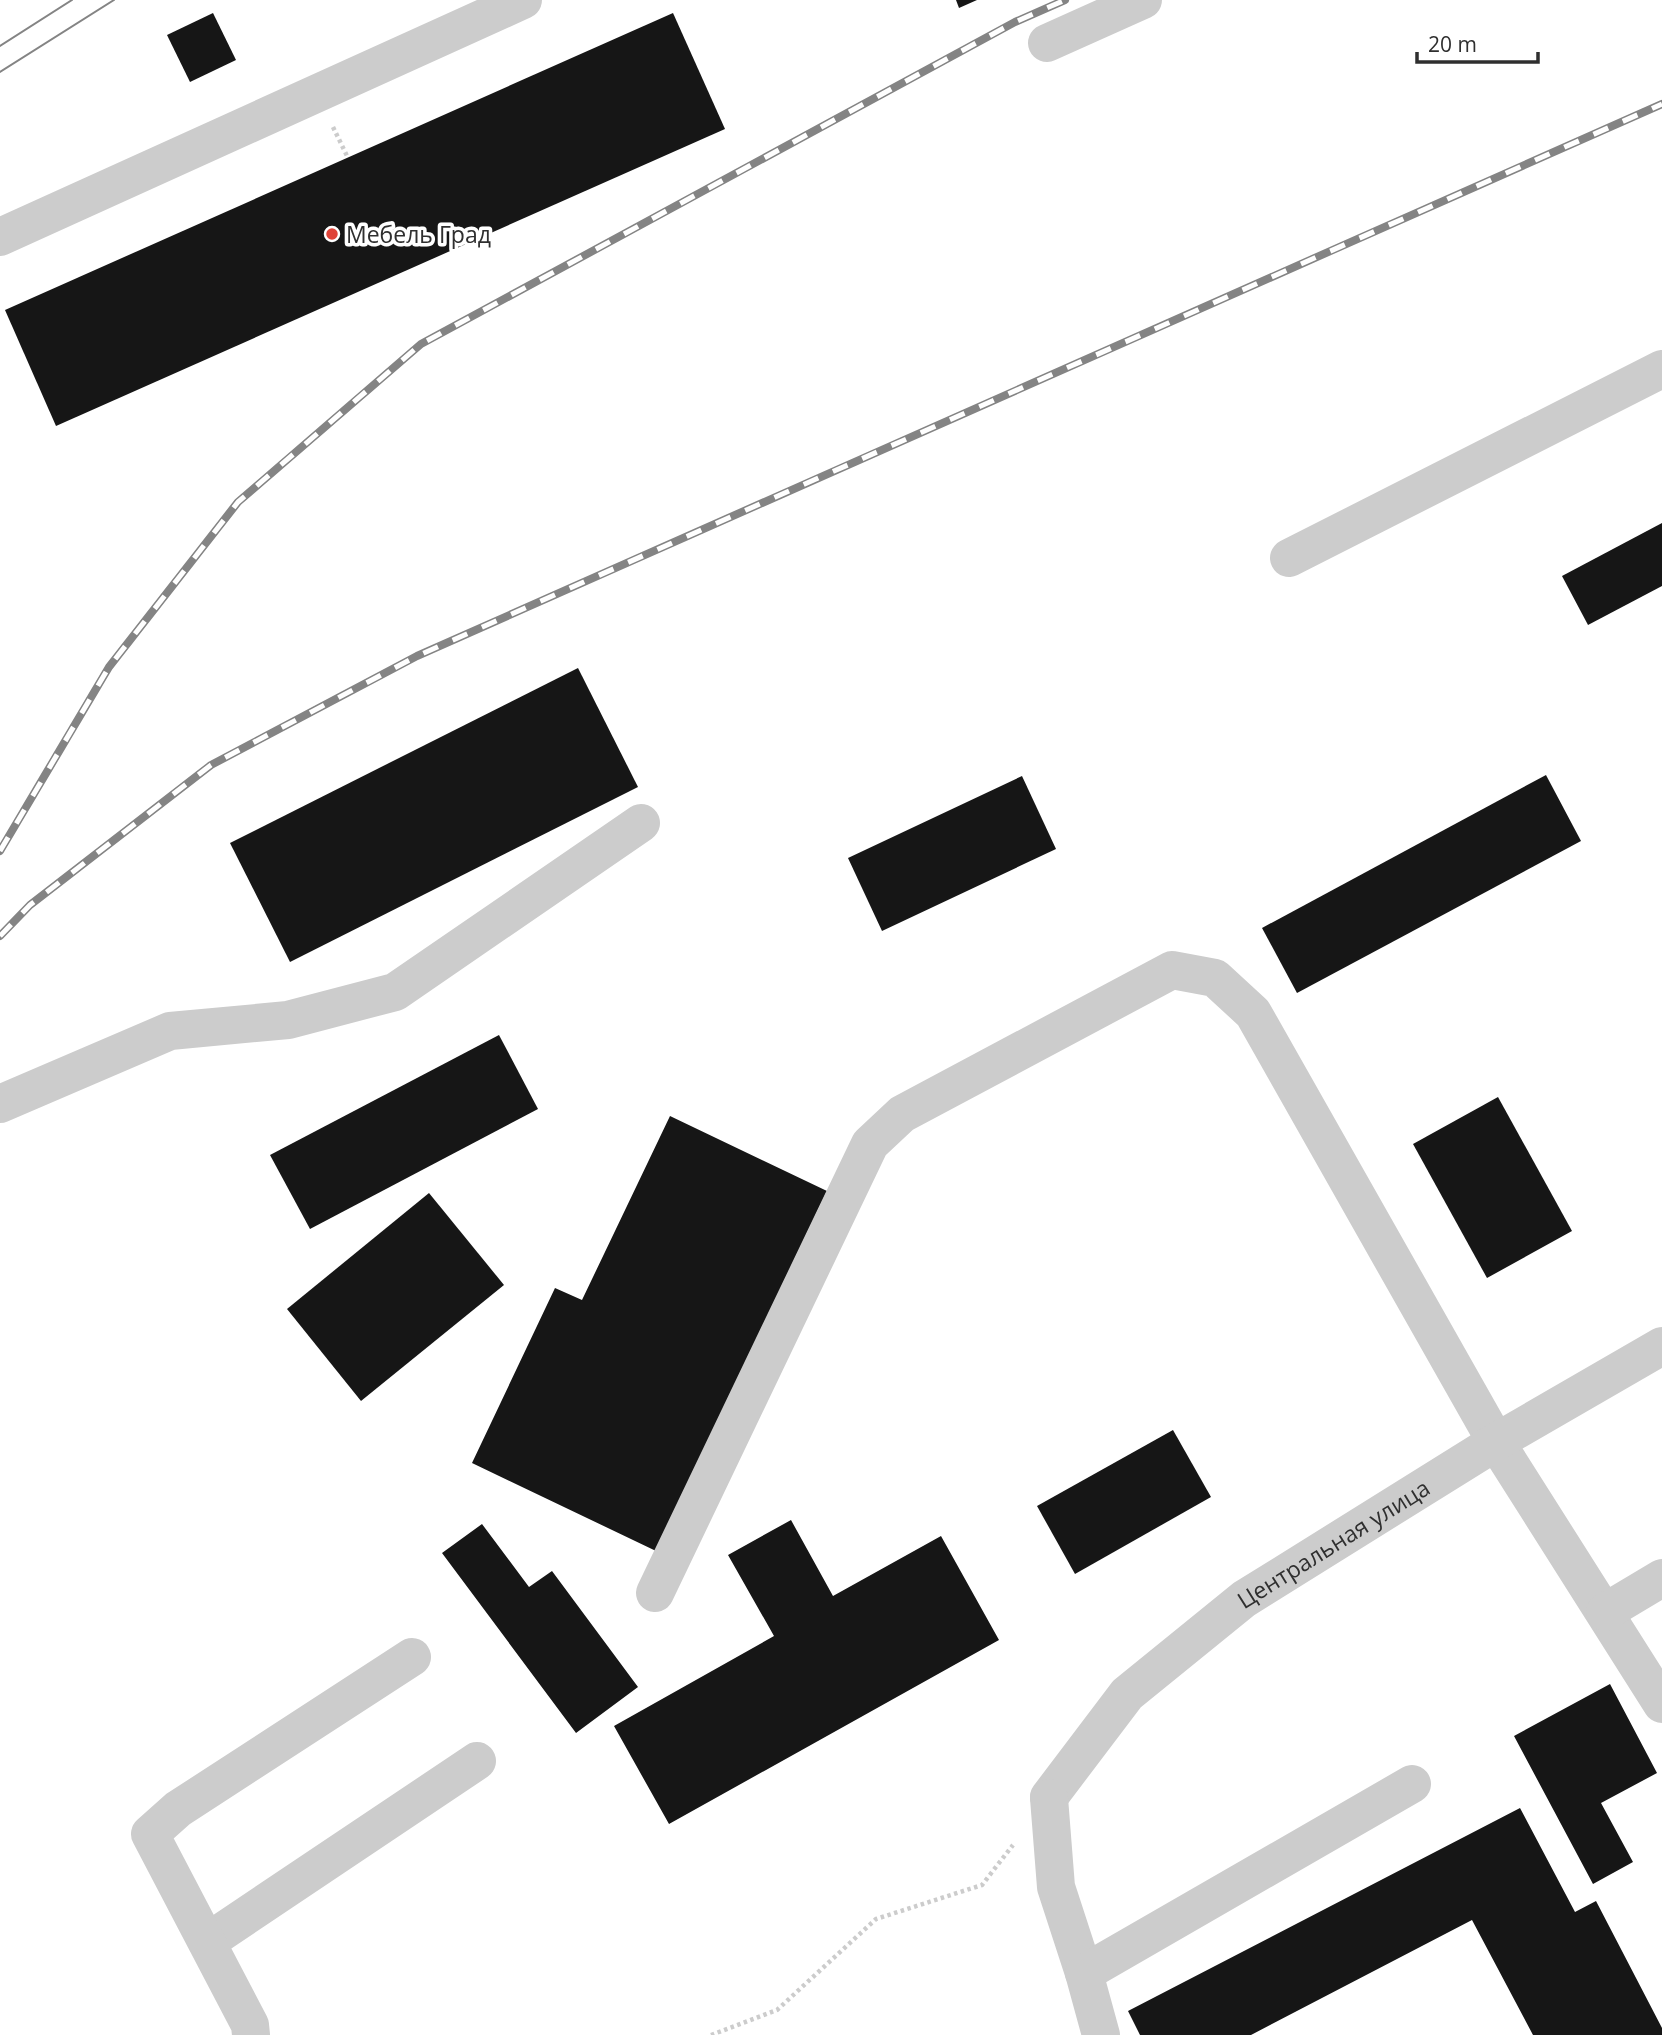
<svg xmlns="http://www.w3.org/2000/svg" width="1662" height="2035" viewBox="0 0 1662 2035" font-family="'Open Sans',sans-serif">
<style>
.building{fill:#161616}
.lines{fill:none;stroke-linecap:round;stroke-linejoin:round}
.path{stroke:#ccc;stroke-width:4.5;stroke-dasharray:3.5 3.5;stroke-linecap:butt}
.minor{stroke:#ccc;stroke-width:38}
.tram{stroke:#848484;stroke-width:2}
.rail-casing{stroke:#848484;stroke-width:8}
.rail{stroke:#fff;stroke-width:5;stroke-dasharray:16;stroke-linecap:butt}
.poi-dot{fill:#df4338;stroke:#fff;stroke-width:2.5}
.labels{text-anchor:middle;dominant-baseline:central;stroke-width:7;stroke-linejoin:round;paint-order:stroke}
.poi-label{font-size:23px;fill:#2f2f2f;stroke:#fff;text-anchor:start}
.street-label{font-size:23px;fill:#2f2f2f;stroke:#fff}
</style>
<rect width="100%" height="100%" fill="#fff"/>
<g class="building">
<polygon points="956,0 977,0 959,8"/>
<polygon points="213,13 236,60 190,82 167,35"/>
<polygon points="673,13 725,129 56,426 5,310"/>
<polygon points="1662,523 1662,586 1588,625 1562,576"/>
<polygon points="578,668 638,787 290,962 230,843"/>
<polygon points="1546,775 1581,841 1297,993 1262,928"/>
<polygon points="1022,776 1056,849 882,931 848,858"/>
<polygon points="499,1035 538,1109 310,1229 270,1155"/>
<polygon points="1498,1097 1572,1231 1487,1278 1413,1144"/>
<polygon points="670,1116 827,1191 656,1551 472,1463 555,1288 582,1300"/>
<polygon points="429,1193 504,1285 361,1401 287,1309"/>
<polygon points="1173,1430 1211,1497 1075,1574 1037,1506"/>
<polygon points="791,1520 833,1596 941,1536 999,1640 669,1824 614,1726 774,1636 728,1555"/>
<polygon points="482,1524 529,1587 552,1571 638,1687 576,1733 442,1553"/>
<polygon points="1610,1684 1657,1773 1601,1803 1633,1862 1593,1884 1514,1736"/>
<polygon points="1520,1808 1575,1912 1596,1901 1662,2028 1662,2035 1533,2035 1472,1920 1251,2035 1140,2035 1128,2011"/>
</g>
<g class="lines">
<g class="path">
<polyline points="333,127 348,158"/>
<polyline points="711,2035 777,2010 876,1919 982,1885 1013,1845"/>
</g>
<g class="minor">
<polyline points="1047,43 1143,0"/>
<polyline points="0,237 523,0"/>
<polyline points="1289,558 1662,369"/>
<polyline points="0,1104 170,1031 288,1020 395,992 641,823"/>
<polyline points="655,1593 870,1144 902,1114 1172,970 1215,978 1253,1013 1496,1442 1662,1704"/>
<polyline points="1605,1612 1662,1578"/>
<path id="s1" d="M 1049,1797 L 1127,1694 L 1244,1599 L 1496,1442 L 1662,1346"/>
<polyline points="1049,1798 1056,1887 1084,1973"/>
<polyline points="207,1942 477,1761"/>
<polyline points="251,2035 250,2025 150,1834 178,1809 412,1657"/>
<polyline points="1101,2035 1084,1973 1412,1784"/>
</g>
<g class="tram">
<polyline points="0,46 72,0"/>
<polyline points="0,72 114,0"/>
</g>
<g class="rail-casing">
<g id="rail">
<polyline points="0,851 109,667 238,502 421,344 1015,22 1065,0"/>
<polyline points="0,936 30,905 211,765 417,656 1662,104"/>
</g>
</g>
<use href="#rail" class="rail"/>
</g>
<circle class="poi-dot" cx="332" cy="234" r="7"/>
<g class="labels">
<g class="poi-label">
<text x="346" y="234">Мебель Град</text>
</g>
<g class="street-label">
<text stroke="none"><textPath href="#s1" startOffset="385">Центральная улица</textPath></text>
</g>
</g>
<path d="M1417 52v10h121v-10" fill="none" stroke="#2f2f2f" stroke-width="3.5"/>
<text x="1428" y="52" font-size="21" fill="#2f2f2f" stroke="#ffffff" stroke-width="5" paint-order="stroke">20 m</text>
</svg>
